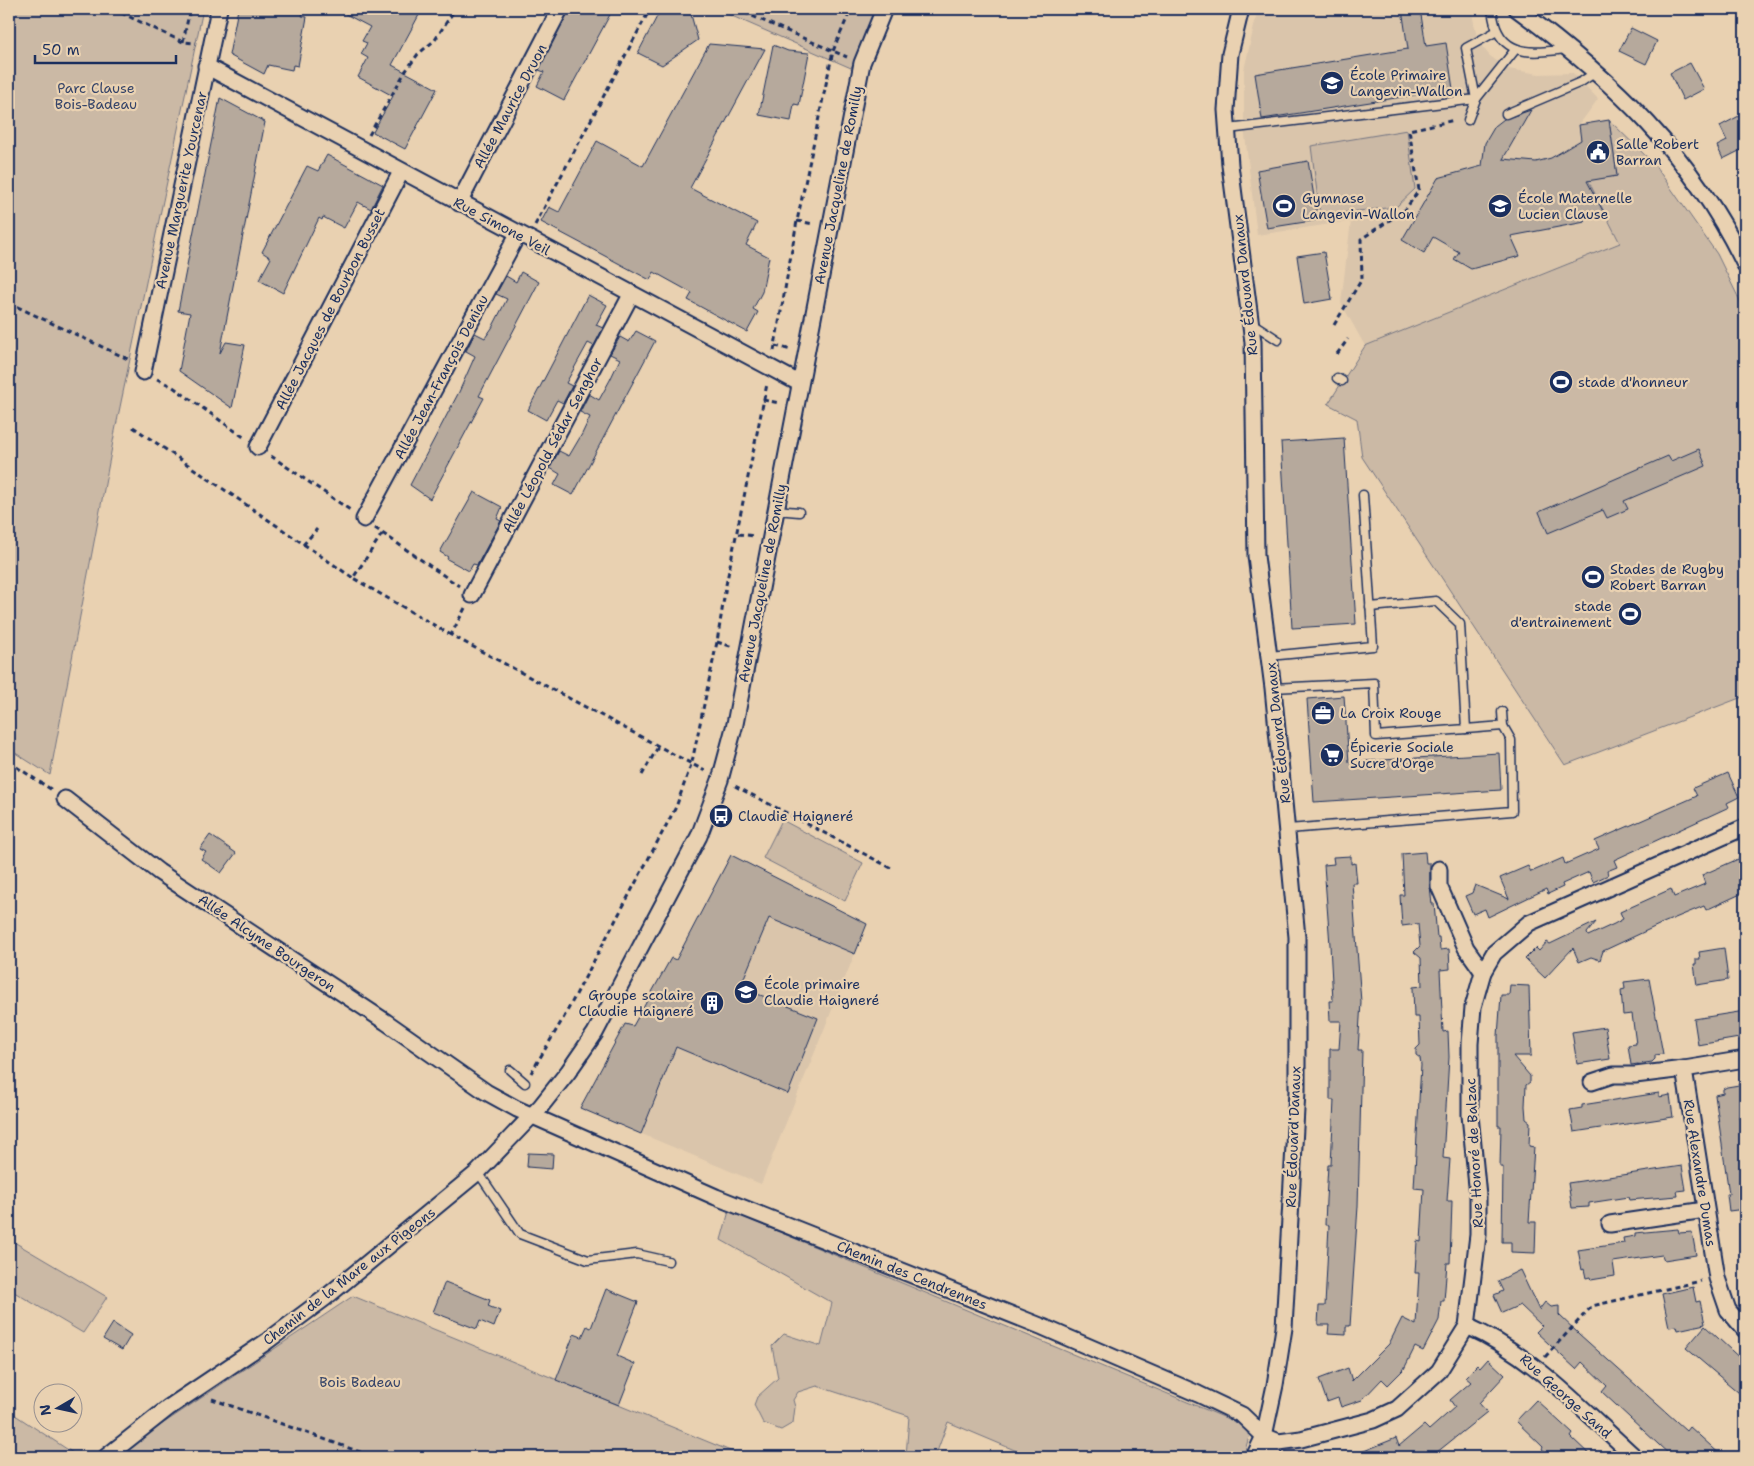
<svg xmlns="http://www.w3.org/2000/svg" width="1754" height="1466" viewBox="0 0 1754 1466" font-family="'Shantell Sans',sans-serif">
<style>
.built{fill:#dac5ab}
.green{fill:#cbb9a5;stroke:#737482}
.building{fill:#b6a99c;stroke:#1b2f5e}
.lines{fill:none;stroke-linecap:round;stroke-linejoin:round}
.lane-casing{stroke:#1b2f5e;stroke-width:11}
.street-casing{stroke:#1b2f5e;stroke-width:19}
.path{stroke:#1b2f5e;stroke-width:3;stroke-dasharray:5 4;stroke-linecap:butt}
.lane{stroke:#e9d1b1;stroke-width:8}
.street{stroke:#e9d1b1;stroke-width:15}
.labels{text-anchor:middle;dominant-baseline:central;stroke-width:4.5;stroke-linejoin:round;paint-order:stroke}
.poi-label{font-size:14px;fill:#1b2f5e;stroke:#e9d1b1;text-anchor:start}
.park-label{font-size:14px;fill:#354469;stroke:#e9d1b1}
.street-label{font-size:14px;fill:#1b2f5e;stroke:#e9d1b1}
</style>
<rect width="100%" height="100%" fill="#e9d1b1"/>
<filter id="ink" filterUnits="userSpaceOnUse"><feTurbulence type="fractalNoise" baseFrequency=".02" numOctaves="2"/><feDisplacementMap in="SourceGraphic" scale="10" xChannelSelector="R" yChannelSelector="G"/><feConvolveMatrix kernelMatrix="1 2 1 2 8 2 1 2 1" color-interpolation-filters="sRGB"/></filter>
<g filter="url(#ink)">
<g class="built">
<polygon points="1258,9 1471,9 1478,42 1490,56 1508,69 1539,74 1573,73 1598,99 1579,125 1588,181 1620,243 1365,346 1341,303 1351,221 1257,235 1244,127 1244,70"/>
<polygon points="731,855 867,924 761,1184 580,1108 625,1024 633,1026 671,958 676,959"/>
</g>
<g class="green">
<polygon points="9,9 203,9 115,431 50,775 9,749"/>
<polygon points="716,9 876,9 851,68"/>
<polygon points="1609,120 1654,164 1717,254 1745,311 1745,696 1565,765 1362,457 1357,419 1328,404 1365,346 1620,243 1588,180 1617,176"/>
<polygon points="1407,130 1415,189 1396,207 1320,215 1311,146"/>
<polygon points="782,820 863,863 845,901 763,858"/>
<polygon points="729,1211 1245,1426 1249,1437 1243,1457 1031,1457 948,1422 935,1457 906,1457 909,1416 817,1386 798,1392 793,1400 795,1407 793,1423 781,1430 763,1423 754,1405 757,1397 778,1378 772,1346 784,1334 821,1346 832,1303 721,1240"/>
<polygon points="9,1239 107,1297 83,1333 9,1289"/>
<polygon points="353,1296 745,1457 121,1457 134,1443"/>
<polygon points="9,1411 79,1457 9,1457"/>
</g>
<g class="building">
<polygon points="238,9 279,9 303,13 302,16 307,17 298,66 293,65 292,70 268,65 264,74 229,55"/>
<polygon points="336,9 409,9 419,15 392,65 437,89 405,149 373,132 393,96 358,77 368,58 361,54 367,43 362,41 370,27"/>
<polygon points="569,9 613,9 564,100 537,86 544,72 539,70"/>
<polygon points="661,9 690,11 698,40 662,65 638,53"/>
<polygon points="1402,9 1420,9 1426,46 1446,43 1453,89 1262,119 1255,74 1408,49"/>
<polygon points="1631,28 1657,41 1646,64 1619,51"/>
<polygon points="709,44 765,49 690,188 757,223 746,245 769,257 762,292 753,309 758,312 747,332 688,300 692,293 654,272 650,280 541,222 549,207 559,212 597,141 643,166"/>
<polygon points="773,45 788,51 809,53 799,105 794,104 791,121 759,115"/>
<polygon points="1690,63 1704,89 1683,100 1670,73"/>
<polygon points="220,98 265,122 220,353 226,342 245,345 232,408 179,371 190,313 178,311"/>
<polygon points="1531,110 1503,159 1536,162 1551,158 1581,140 1579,125 1609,120 1617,176 1587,181 1604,213 1582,217 1585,222 1511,236 1520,256 1471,269 1454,259 1459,252 1433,237 1424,253 1402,240 1438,178 1482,166 1485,143 1495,126 1504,119"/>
<polygon points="1739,116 1745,130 1745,148 1723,159 1717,146 1727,141 1720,126"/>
<polygon points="327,155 383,185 371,209 358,202 344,228 323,217 322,220 319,218 283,293 259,280 271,258 262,252 307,166 318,171"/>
<polygon points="1308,161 1318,220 1267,228 1257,170"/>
<polygon points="1324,252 1332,299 1304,304 1297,256"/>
<polygon points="521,272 539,282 479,396 484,398 430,499 410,485 459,392 475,356 466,351 475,333 485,338 492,328 507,299 496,294 506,276 516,282"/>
<polygon points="588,295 607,305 596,325 603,328 594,346 588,343 566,383 572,386 563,403 557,400 546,420 528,410"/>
<polygon points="636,331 655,341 573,495 554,485 560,474 550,468 559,451 569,456 582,434 590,417 580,412 589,394 599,400 610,380 620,359 610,354 620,337 629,342"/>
<polygon points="1344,438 1356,624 1292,628 1281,442"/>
<polygon points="1699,449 1706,466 1624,501 1628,509 1607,518 1603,510 1548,533 1539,512 1668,456 1671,461"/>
<polygon points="474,492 502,507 497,519 501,521 477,565 473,564 469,571 447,559 448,557 440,552"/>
<polygon points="1344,696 1349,762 1499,753 1501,790 1314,802 1307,699"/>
<polygon points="1728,773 1739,797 1727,803 1729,807 1614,860 1617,867 1607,871 1608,875 1593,882 1589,872 1562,884 1563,887 1548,894 1546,889 1488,917 1485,909 1473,914 1465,896 1472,893 1475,885 1509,899 1500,878 1528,866 1531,872 1563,858 1565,864 1599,849 1595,841 1697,796 1693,788"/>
<polygon points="210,835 236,853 221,873 201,859 206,852 200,849"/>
<polygon points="1425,852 1426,863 1430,863 1430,886 1432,904 1434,904 1437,937 1439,937 1440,950 1449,949 1450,969 1440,970 1443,1032 1448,1031 1449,1057 1443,1158 1450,1159 1447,1201 1452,1201 1450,1263 1447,1263 1444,1301 1441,1301 1439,1320 1423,1351 1415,1347 1404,1369 1388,1385 1382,1379 1362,1400 1341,1407 1338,1398 1327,1402 1319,1379 1348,1368 1352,1381 1389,1344 1402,1318 1416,1325 1419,1273 1415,1273 1417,1241 1421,1242 1424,1189 1414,1188 1421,1065 1420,1058 1416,1055 1416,1049 1420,1045 1419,1017 1414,1017 1413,987 1422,986 1421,958 1414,952 1420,946 1418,924 1402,926 1400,895 1404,895 1402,854"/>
<polygon points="731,855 867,924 855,954 769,918 740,987 818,1018 788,1094 676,1047 641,1134 580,1108 625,1024 633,1026 671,958 676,960"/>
<polygon points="1351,856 1351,864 1355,863 1357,883 1352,883 1361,1002 1358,1050 1362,1050 1358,1206 1350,1326 1346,1326 1346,1335 1328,1334 1329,1325 1318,1325 1319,1306 1325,1306 1329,1225 1325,1225 1326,1200 1328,1165 1331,1165 1334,1100 1330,1100 1330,1049 1339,1049 1341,1021 1330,1021 1329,1001 1333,1001 1330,945 1324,865 1334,864 1333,857"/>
<polygon points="1745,856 1745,892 1706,910 1704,906 1663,923 1603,951 1600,960 1591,957 1579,962 1573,948 1545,978 1525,959 1536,948 1539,951 1547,942 1550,944 1596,922 1587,933 1588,936 1614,924 1623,919 1620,912 1671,889 1674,897 1705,884 1702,875"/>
<polygon points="1724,948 1728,980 1697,985 1694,964 1696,964 1696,959 1700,959 1699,952"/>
<polygon points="1649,979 1663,1054 1655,1055 1655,1059 1652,1062 1631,1065 1628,1045 1636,1044 1632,1014 1623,1015 1621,990 1625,989 1624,982"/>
<polygon points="1510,985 1529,986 1531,1056 1513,1056 1530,1076 1530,1082 1526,1085 1525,1106 1526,1119 1530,1122 1529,1146 1534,1147 1529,1222 1536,1222 1535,1253 1511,1252 1511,1242 1502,1242 1503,1167 1500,1167 1501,1126 1498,1126 1498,1036 1501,995 1509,995"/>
<polygon points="1745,1011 1745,1037 1698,1045 1694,1019"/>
<polygon points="1605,1027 1610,1059 1577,1064 1572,1032"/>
<polygon points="1745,1084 1745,1104 1742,1104 1744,1115 1739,1116 1743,1151 1745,1151 1745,1209 1729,1211 1727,1194 1729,1194 1715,1095 1723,1093 1723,1089 1727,1087"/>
<polygon points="1659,1093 1659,1097 1670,1095 1673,1117 1574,1132 1570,1110 1582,1108 1582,1105"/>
<polygon points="528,1153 553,1154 552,1169 527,1167"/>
<polygon points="1682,1166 1686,1190 1677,1191 1678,1196 1629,1200 1628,1197 1589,1203 1589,1207 1572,1208 1568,1183"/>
<polygon points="1678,1229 1679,1233 1692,1232 1696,1255 1664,1260 1662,1255 1613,1262 1615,1276 1591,1280 1590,1277 1586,1278 1584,1269 1582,1270 1578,1250 1624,1243 1623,1238 1635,1236 1635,1233"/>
<polygon points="1520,1270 1539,1310 1545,1302 1551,1307 1559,1306 1559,1315 1579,1334 1686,1430 1689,1426 1723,1457 1691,1457 1684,1451 1680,1457 1672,1457 1602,1392 1607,1386 1582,1362 1576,1369 1536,1332 1542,1326 1520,1305 1502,1313 1494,1295 1503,1291 1498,1281"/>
<polygon points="445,1282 490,1300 488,1306 500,1311 494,1327 480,1321 477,1329 433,1312"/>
<polygon points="1693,1287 1696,1302 1700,1301 1705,1324 1678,1330 1677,1326 1669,1327 1662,1294"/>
<polygon points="606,1289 638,1302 617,1356 635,1364 619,1405 556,1380 574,1334 582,1337 587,1326 591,1328"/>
<polygon points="113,1323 131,1335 122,1350 103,1339"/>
<polygon points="1705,1326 1745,1363 1745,1398 1686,1348"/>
<polygon points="1488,1359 1505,1375 1479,1403 1487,1412 1431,1457 1349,1457 1396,1438 1399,1446 1424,1425 1429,1430 1455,1407 1450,1400 1471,1382 1465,1377 1477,1365 1480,1368"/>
<polygon points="1536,1400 1573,1434 1571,1437 1592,1457 1551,1457 1542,1449 1543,1447 1516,1421"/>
</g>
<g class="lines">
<g class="lane-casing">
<g id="lane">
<path d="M 1492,9 C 1493,16 1494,25 1498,32 C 1511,58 1542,52 1566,49"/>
<polyline points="1506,114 1581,82 1596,72"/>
<polyline points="1468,120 1476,99 1515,50"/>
<polyline points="1228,129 1476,99 1466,48 1497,31"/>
<polyline points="1252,323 1278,340"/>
<polyline points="1337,378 1342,381"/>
<polyline points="776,510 799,512"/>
<polyline points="1269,656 1373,646 1363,495"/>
<polyline points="1273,688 1374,683 1376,736 1466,729 1460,624 1436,601 1370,607"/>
<polyline points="1466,729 1503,726 1502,712"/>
<polyline points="1288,829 1512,811 1511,740 1503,726"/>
<polyline points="510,1070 525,1083"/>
<polyline points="478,1172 520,1234 588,1260 637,1254 668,1261"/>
</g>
</g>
<g class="street-casing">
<g id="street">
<polyline points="1241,9 1230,54 1226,110 1230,165 1253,342 1256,556 1273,688 1297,937 1297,1091 1284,1328 1275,1385 1264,1436 1254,1457"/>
<path d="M 1517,9 C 1613,80 1693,156 1745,265"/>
<polyline points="206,66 799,383"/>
<polyline points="459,203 560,9"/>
<polyline points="143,372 219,9"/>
<polyline points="258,447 401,172"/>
<polyline points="364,519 518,234"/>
<polyline points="472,595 631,295"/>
<polyline points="65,799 159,872 386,1022 486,1092 517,1109 716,1197 1043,1327 1198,1394 1242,1415 1264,1436 1274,1457"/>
<polyline points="1439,869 1439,886 1466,948 1483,972"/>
<polyline points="1745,1059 1684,1069 1717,1278 1728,1310 1745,1330"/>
<polyline points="1592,1082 1613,1075 1635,1075 1684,1069"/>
<polyline points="1610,1224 1705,1210"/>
<path d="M 1467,1326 C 1533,1355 1582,1409 1635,1457"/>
<polyline points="1264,1436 1279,1442 1301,1439 1373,1420 1397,1409 1439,1371 1467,1326 1478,1235 1478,1196 1470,1115 1470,1044 1473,1007 1483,972 1494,953 1529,923 1745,827"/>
<polyline points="106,1457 168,1408 266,1342 325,1298 478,1172 541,1106 568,1072 595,1033 699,836 720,780 735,724 862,63 884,9"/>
</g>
</g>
<g class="path">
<polyline points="113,9 183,42 196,43"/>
<polyline points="736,9 847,57"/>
<polyline points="301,10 302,9"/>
<polyline points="748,14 750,9"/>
<polyline points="183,42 190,9"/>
<polyline points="369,135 405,72 418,54 435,40 455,9"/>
<polyline points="797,221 814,224"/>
<polyline points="535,225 650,9"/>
<polyline points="9,303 130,360"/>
<polyline points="1334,325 1362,279 1361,239 1405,210 1419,190 1409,130 1455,120"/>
<polyline points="775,346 792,350"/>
<polyline points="774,351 797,221 833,51 851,9"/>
<polyline points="1337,354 1348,339"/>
<polyline points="157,379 173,387 245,438"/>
<polyline points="763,400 780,403"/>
<polyline points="133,427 353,578"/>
<polyline points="271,456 350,510"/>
<polyline points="375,528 459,586"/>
<polyline points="382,534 353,578 451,635"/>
<polyline points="738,534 755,536"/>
<polyline points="303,545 317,529"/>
<polyline points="465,608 451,635 705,771"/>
<polyline points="717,642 733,647"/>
<polyline points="9,762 52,790"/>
<polyline points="642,775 658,747"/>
<polyline points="735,786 893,869"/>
<polyline points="531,1073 564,1017 676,807 692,762 717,642 726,585 767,384"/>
<polyline points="1545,1357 1592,1306 1701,1281"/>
<polyline points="212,1399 374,1457"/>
</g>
<use href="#lane" class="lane"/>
<use href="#street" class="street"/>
</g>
</g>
<defs>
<g id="school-disc" transform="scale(1.25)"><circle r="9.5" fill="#1b2f5e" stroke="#e9d1b1"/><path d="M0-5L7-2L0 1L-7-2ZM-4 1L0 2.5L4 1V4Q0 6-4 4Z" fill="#fff"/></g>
<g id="civic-disc" transform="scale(1.25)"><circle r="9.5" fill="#1b2f5e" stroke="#e9d1b1"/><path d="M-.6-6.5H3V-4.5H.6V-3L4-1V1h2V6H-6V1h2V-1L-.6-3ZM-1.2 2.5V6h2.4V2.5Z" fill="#fff"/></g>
<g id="stadium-disc" transform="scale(1.25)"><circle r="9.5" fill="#1b2f5e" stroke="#e9d1b1"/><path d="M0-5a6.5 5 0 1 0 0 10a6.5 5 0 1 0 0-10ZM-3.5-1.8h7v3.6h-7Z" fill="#fff"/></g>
<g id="office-disc" transform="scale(1.25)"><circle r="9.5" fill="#1b2f5e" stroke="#e9d1b1"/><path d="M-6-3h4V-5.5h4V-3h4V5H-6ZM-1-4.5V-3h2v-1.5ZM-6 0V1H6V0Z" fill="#fff"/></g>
<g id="supermarket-disc" transform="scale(1.25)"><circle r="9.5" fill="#1b2f5e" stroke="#e9d1b1"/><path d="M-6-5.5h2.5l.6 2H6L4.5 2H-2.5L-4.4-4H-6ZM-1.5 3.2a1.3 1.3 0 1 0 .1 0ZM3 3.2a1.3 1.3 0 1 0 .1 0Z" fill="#fff"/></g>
<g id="bus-disc" transform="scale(1.25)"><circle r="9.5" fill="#1b2f5e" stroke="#e9d1b1"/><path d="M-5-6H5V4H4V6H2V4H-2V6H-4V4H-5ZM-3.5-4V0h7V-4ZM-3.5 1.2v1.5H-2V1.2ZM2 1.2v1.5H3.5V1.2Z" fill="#fff"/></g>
<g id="building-disc" transform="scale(1.25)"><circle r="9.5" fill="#1b2f5e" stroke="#e9d1b1"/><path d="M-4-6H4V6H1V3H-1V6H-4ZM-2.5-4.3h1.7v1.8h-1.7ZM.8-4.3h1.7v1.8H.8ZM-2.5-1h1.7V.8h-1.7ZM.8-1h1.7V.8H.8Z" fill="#fff"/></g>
</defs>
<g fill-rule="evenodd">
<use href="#school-disc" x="1332" y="83"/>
<use href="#civic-disc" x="1598" y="152"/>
<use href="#stadium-disc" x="1284" y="206"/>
<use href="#school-disc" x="1500" y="206"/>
<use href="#stadium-disc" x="1561" y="382"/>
<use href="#stadium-disc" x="1593" y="577"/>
<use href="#stadium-disc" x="1630" y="614"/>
<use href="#office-disc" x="1323" y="713"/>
<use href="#supermarket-disc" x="1332" y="755"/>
<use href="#bus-disc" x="721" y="816"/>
<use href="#school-disc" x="746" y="992"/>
<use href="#building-disc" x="712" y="1003"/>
</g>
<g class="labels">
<g class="poi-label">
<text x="1350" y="75">École Primaire<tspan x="1350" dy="16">Langevin-Wallon</tspan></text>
<text x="1616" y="144">Salle Robert<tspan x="1616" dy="16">Barran</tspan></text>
<text x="1302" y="198">Gymnase<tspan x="1302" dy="16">Langevin-Wallon</tspan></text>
<text x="1518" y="198">École Maternelle<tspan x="1518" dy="16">Lucien Clause</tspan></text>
<text x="1578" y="382">stade d'honneur</text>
<text x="1610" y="569">Stades de Rugby<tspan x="1610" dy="16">Robert Barran</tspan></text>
<text x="1612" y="606" text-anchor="end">stade<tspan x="1612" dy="16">d'entrainement</tspan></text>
<text x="1340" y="713">La Croix Rouge</text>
<text x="1350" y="747">Épicerie Sociale<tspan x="1350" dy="16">Sucre d'Orge</tspan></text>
<text x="738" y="816">Claudie Haigneré</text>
<text x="764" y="984">École primaire<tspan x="764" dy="16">Claudie Haigneré</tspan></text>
<text x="694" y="995" text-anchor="end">Groupe scolaire<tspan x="694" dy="16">Claudie Haigneré</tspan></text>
</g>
<g class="park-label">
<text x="96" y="88">Parc Clause<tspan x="96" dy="16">Bois-Badeau</tspan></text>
<text x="360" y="1382">Bois Badeau</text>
</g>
<g class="street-label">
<text transform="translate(510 106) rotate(-62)">Allée Maurice Druon</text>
<text transform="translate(838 185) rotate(-79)">Avenue Jacqueline de Romilly</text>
<text transform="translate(181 190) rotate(-78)">Avenue Marguerite Yourcenar</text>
<text transform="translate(502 226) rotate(28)">Rue Simone Veil</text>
<text transform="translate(1245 285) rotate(-96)">Rue Édouard Danaux</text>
<text transform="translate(330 309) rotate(-63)">Allée Jacques de Bourbon Busset</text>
<text transform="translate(441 377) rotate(-62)">Allée Jean-François Deniau</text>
<text transform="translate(552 445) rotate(-62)">Allée Léopold Sédar Senghor</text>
<text transform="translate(762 583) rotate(-79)">Avenue Jacqueline de Romilly</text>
<text transform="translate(1278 733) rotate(-96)">Rue Édouard Danaux</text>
<text transform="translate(267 943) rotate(34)">Allée Alcyme Bourgeron</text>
<text transform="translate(1293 1137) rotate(-88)">Rue Édouard Danaux</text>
<text transform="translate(1474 1153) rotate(-93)">Rue Honoré de Balzac</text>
<text transform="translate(1700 1173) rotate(81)">Rue Alexandre Dumas</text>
<text transform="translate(912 1275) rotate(22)">Chemin des Cendrennes</text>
<text transform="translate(349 1276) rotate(-38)">Chemin de la Mare aux Pigeons</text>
<text transform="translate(1566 1396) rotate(42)">Rue George Sand</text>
</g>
</g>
<rect width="1754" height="1466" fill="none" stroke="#e9d1b1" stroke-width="30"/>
<rect x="15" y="15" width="1724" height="1436" fill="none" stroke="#1b2f5e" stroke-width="2" filter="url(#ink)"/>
<g transform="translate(58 1408) rotate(261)"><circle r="24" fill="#e9d1b1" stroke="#979090"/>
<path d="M0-4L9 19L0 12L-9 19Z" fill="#1b2f5e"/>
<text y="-8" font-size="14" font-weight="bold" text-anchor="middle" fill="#1b2f5e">N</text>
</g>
<path d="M35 55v8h141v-8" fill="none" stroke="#1b2f5e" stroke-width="2.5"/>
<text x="42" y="55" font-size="15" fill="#1b2f5e" stroke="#e9d1b1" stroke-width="4" paint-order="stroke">50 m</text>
</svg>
